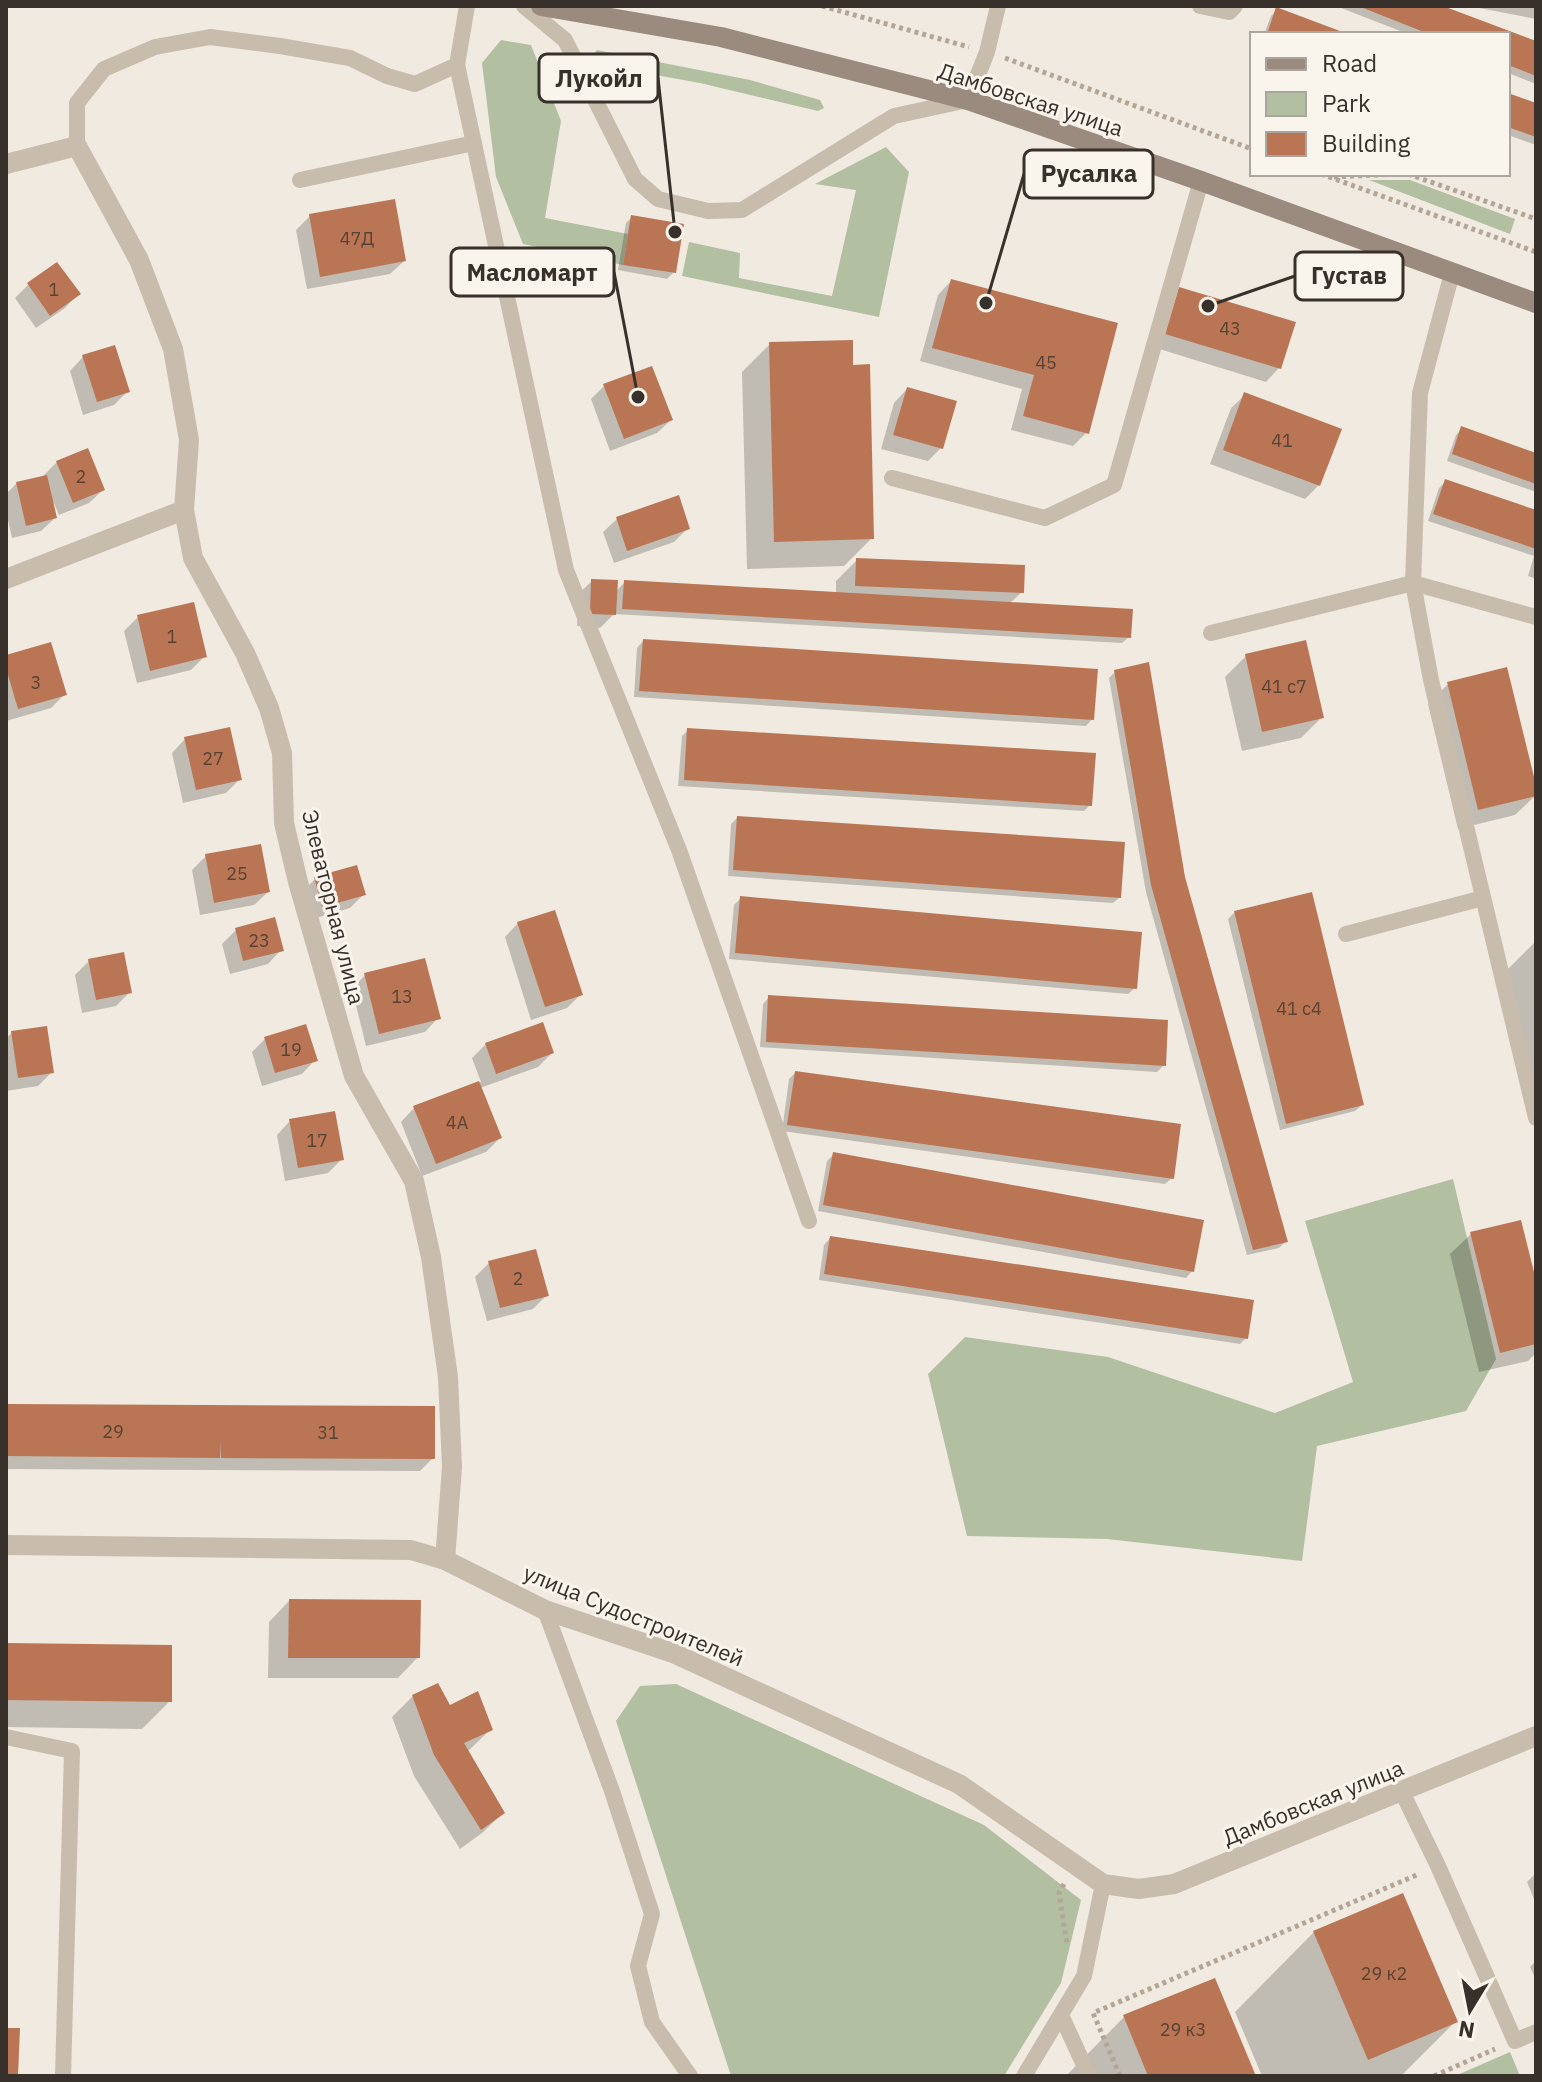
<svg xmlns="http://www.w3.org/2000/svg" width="1542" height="2082" viewBox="0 0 1542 2082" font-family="'IBM Plex Sans',sans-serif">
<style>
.green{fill:#b2bfa1}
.shadow{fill:#0003}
.building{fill:#ba7654}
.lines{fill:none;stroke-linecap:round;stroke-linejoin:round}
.path{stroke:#b4a697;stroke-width:5;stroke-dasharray:4 4;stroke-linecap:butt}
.lane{stroke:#c8bcad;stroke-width:16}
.street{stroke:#c8bcad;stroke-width:20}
.secondary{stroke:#9b8b7e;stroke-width:20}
.labels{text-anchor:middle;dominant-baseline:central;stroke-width:6;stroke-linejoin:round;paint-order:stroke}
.number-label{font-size:18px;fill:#584235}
.street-label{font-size:22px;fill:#37302b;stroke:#f9f4ec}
.leader{fill:none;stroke:#37302b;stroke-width:3}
.callout-dot{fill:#37302b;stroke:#f9f4ec;stroke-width:3}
.callout{fill:#f9f4ec;stroke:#37302b;stroke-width:3}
.callout-label{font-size:24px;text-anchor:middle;font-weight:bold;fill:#37302b}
</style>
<rect width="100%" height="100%" fill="#f1eae0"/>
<g class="green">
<polygon points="501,40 531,45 561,121 545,218 628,234 623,265 523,244 496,177 482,63"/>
<polygon points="597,50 750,80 820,100 824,108 818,111 700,83 594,64 591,57"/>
<polygon points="886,147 909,172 879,317 682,276 689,242 740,253 739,278 832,296 856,190 815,184"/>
<polygon points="1369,180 1410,180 1515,219 1510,234"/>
<polygon points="1453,1179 1496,1359 1466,1411 1317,1446 1302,1561 1107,1539 967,1536 928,1374 965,1337 1108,1357 1275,1413 1353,1382 1305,1221"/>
<polygon points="676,1684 984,1825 1081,1900 1061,1983 1004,2076 731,2076 616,1721 640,1686"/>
<polygon points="1510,2052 1520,2076 1455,2076"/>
</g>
<g class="shadow">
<polygon points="1336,6 1437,6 1536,44 1536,84 1508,73 1508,34 1408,34"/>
<polygon points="1474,6 1536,6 1536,19 1474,7"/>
<polygon points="1277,10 1343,34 1264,34 1271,16"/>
<polygon points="1508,95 1536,105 1536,145 1508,135"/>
<polygon points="310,216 404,261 390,274 307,289 296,230"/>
<polygon points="632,217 674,272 667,279 618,270 626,223"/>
<polygon points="951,281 1087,432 1073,446 1011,430 1022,389 920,361 938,295"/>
<polygon points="28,285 78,294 65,308 36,328 15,298"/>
<polygon points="1166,303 1279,368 1266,382 1153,347"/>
<polygon points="770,344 872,538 844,566 747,569 742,372"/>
<polygon points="83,357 128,391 114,405 83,415 70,371"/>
<polygon points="604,386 671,420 657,433 610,451 591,399"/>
<polygon points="907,389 941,448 928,461 881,449 894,403"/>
<polygon points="1245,395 1319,485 1305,499 1210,464 1231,408"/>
<polygon points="1462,429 1536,455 1536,492 1447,461 1456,435"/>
<polygon points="57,462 103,490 89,503 59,515 54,503 52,504 55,518 41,531 12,538 6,511 6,494 17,483 43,476"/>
<polygon points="1446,481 1536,512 1536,579 1528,576 1534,556 1428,521 1439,488"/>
<polygon points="617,519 688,528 674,542 614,563 603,532"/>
<polygon points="857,560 1022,592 1009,604 1129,637 1122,643 614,614 600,628 577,626 578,594 592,581 615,592 625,582 836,594 836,581"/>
<polygon points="138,617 205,656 191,670 137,683 124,631"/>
<polygon points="643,641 1092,719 1086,726 634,697 637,648"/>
<polygon points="1246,656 1322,717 1301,738 1242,751 1225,677"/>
<polygon points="6,658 64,695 51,708 6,721"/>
<polygon points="1115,672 1184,877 1286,1241 1279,1248 1247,1255 1146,892 1109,678"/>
<polygon points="1448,684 1536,795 1515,815 1458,829 1428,704"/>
<polygon points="688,730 1090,805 1084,811 678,786 682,736"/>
<polygon points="185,739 240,779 226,793 183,803 172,753"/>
<polygon points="737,818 1120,897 1113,903 728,876 731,824"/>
<polygon points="206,856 268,892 254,905 200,915 192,870"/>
<polygon points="315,879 363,895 350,908 309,920 301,893"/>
<polygon points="740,899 1135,988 1128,994 729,959 734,905"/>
<polygon points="1235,912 1362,1105 1355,1111 1280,1130 1228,919"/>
<polygon points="518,923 580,995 567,1008 531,1020 505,937"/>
<polygon points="236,930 281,950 268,964 230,974 222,944"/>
<polygon points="1536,941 1536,1100 1508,969"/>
<polygon points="89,961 130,992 116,1006 82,1013 75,975"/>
<polygon points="365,975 438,1018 425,1032 366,1046 352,989"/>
<polygon points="769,997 1164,1065 1157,1072 760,1047 763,1004"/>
<polygon points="12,1033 52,1072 38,1086 6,1091 6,1038"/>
<polygon points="265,1039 315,1060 302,1074 262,1086 252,1052"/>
<polygon points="486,1044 552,1053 538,1067 480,1088 500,1138 486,1152 422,1176 401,1122 414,1108 481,1082 472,1058"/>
<polygon points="795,1073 1172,1178 1165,1184 782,1131 789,1079"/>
<polygon points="290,1121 342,1159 328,1173 285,1181 277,1135"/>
<polygon points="834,1154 1192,1271 1186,1278 818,1211 827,1161"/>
<polygon points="1471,1234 1536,1288 1536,1353 1528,1361 1479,1372 1450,1254"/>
<polygon points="830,1238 1246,1338 1240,1344 819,1280 824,1245"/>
<polygon points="489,1263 547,1295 533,1309 487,1321 475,1277"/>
<polygon points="6,1406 433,1458 420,1471 6,1469"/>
<polygon points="289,1601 418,1657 398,1678 268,1678 269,1622"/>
<polygon points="6,1645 170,1701 142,1729 6,1727"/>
<polygon points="413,1696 449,1707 490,1730 467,1752 503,1813 482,1833 460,1849 414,1776 392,1717"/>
<polygon points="1536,1873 1536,1904 1527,1882"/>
<polygon points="1314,1932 1455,2022 1401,2076 1262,2076 1235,2012"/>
<polygon points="1536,1961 1536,1980 1530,1967"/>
<polygon points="1124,2017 1254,2076 1066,2076"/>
</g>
<g class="building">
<polygon points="1358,6 1443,6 1536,41 1536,76 1508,65 1508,34 1429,34"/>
<polygon points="1276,7 1348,34 1267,34"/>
<polygon points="1508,93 1536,103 1536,137 1508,127"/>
<polygon points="395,199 406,261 320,277 309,214"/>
<polygon points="631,215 684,224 676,273 623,265"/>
<polygon points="57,262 81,294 50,316 27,283"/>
<polygon points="951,279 1118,323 1089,434 1023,416 1034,375 932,348"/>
<polygon points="1179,287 1296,322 1281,369 1165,334"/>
<polygon points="853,340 853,365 870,364 874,539 774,542 769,342"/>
<polygon points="115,345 130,392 97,402 82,355"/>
<polygon points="652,366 673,420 624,439 603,384"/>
<polygon points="907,387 957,401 943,449 893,435"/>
<polygon points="1244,392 1342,429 1320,486 1223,450"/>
<polygon points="1461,426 1536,453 1536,484 1452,454"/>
<polygon points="88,448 105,490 73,503 56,461"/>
<polygon points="47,475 57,518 26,526 16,482"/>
<polygon points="1445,479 1536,510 1536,549 1433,514"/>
<polygon points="679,495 690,529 627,551 616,517"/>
<polygon points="856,558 1025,565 1024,593 855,586"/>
<polygon points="591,579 618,580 616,615 590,614"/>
<polygon points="624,580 1133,609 1131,638 622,609"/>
<polygon points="194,602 207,657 150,671 137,615"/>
<polygon points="643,639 1098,669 1094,720 639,691"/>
<polygon points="1306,640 1324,718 1262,732 1245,654"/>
<polygon points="51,642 67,695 18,709 6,668 6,655"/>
<polygon points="1149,662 1185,877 1288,1242 1253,1250 1151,885 1114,670"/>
<polygon points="1507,667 1536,785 1536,796 1478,810 1447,682"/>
<polygon points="230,727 242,780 196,790 184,737"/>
<polygon points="687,728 1096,753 1092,806 684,780"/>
<polygon points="737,816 1125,842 1121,898 733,870"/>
<polygon points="261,844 270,892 214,903 205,854"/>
<polygon points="357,865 366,895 322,907 314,877"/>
<polygon points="1312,892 1364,1105 1286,1124 1234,911"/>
<polygon points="740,896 1142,932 1137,989 735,953"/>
<polygon points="555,910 583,995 545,1007 517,922"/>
<polygon points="275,917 284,951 243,961 235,928"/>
<polygon points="124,952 132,993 96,1000 88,959"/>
<polygon points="425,958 441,1019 379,1034 364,973"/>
<polygon points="768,995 1168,1020 1166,1066 766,1042"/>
<polygon points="543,1022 554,1053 496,1074 485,1043"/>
<polygon points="306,1024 318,1061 275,1073 264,1037"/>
<polygon points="47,1026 54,1073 18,1078 11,1031"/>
<polygon points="795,1071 1181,1124 1174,1179 787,1125"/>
<polygon points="479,1081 502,1138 436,1164 413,1106"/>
<polygon points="335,1111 344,1160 298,1168 289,1119"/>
<polygon points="833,1152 1204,1220 1194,1272 823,1205"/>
<polygon points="1521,1220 1536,1280 1536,1344 1500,1353 1470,1232"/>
<polygon points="830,1236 1254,1300 1248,1339 824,1274"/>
<polygon points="536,1249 549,1296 500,1308 488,1261"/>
<polygon points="6,1404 435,1406 435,1459 221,1458 221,1443 220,1458 6,1456"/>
<polygon points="289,1599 421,1600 420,1658 288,1658"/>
<polygon points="6,1643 172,1645 172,1702 6,1700"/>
<polygon points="438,1683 450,1705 478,1691 493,1730 464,1743 505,1813 481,1830 434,1755 412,1695"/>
<polygon points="1403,1893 1458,2022 1368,2060 1313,1931"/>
<polygon points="1215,1978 1256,2076 1148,2076 1123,2015"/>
<polygon points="6,2028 20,2028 18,2076 6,2076"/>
</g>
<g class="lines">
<g class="path">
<polyline points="822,6 969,47"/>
<polyline points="1005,58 1252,149"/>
<polyline points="1321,174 1536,252"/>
<polyline points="1408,174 1536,219"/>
<polyline points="1334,177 1397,174"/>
<polyline points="1064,1884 1059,1893 1067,1944"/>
<polyline points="1120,2076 1093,2013 1419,1874"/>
<polyline points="1434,2076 1495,2049"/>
</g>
<g class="lane">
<polyline points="467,6 457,65 566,570 679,850 809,1221"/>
<polyline points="524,6 565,40 635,179 658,199 708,211 742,210 894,116 968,100 987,52 998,6"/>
<polyline points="1200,6 1229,12 1235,6"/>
<polyline points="77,146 77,103 104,69 155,47 210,37 280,46 350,58 387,76 415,84 457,65"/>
<polyline points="300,180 474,143"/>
<polyline points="1452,273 1420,393 1413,583 1431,680 1536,1118"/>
<polyline points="892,478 1045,518 1114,485 1201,181"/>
<polyline points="1211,633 1413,583 1536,617"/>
<polyline points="1346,934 1483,898"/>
<polyline points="545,1610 612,1791 652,1914 638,1966 652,2022 690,2076"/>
<polyline points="6,1737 72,1751 63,2076"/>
<polyline points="1402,1792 1438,1866 1515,2041 1536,2032"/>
<polyline points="1061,2015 1089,2076"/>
<polyline points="1024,2076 1084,1976 1103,1884"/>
</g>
<g class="street">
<polyline points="6,164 77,146 139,260 173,349 189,440 184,510 193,558 245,653 269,708 282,753 284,823 298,882 354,1076 414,1181 431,1257 448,1377 452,1467 445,1560"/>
<polyline points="6,579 184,510"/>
<polyline points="6,1545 411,1550 445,1560 545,1610 673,1653 959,1784 1103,1884 1139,1889 1174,1884 1536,1736"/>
</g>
<polyline class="secondary" points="541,6 721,37 968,100 1201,181 1536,303"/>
</g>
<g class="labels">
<g class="number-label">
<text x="357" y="238">47Д</text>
<text x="54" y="289">1</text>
<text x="1230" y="328">43</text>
<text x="1046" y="362">45</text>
<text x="1282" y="440">41</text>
<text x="81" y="476">2</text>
<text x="172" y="636">1</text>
<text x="36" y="682">3</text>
<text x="1284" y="686">41 с7</text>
<text x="213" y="758">27</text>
<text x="237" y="873">25</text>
<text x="259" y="940">23</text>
<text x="402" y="996">13</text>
<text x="1299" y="1008">41 с4</text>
<text x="291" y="1049">19</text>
<text x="457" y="1122">4А</text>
<text x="317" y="1140">17</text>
<text x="518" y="1278">2</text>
<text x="113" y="1431">29</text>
<text x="328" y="1432">31</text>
<text x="1384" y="1973">29 к2</text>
<text x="1183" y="2029">29 к3</text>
</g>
<g class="street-label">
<text transform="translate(1031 99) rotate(18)">Дамбовская улица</text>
<text transform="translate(334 907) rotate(76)">Элеваторная улица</text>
<text transform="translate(634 1615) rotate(22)">улица Судостроителей</text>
<text transform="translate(1313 1802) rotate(-22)">Дамбовская улица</text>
</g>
</g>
<path class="leader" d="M675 232L658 78M986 303L1024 174M638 397L614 272M1208 306L1295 276"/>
<g class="callout-dot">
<circle cx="675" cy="232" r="8"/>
<circle cx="986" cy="303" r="8"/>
<circle cx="638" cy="397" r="8"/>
<circle cx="1208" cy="306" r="8"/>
</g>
<g class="callout">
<rect x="539" y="54" width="119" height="48" rx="8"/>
<rect x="1024" y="150" width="129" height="48" rx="8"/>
<rect x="451" y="248" width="163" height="48" rx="8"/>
<rect x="1295" y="252" width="108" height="48" rx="8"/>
</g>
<g class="callout-label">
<text x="599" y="87">Лукойл</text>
<text x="1089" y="182">Русалка</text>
<text x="532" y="281">Масломарт</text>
<text x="1349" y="284">Густав</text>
</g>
<rect width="1542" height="2082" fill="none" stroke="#37302b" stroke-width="16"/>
<rect x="1250" y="32" width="260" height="144" fill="#f9f4ec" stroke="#aba69f" stroke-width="2"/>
<rect x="1266" y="58" width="40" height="12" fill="#9b8b7e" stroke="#aba69f" stroke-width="2"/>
<text x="1322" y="72" font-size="24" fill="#37302b">Road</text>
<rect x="1266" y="92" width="40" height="24" fill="#b2bfa1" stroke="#aba69f" stroke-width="2"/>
<text x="1322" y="112" font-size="24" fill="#37302b">Park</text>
<rect x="1266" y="132" width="40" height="24" fill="#ba7654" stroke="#aba69f" stroke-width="2"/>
<text x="1322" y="152" font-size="24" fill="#37302b">Building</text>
<g transform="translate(1470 2010) rotate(190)" stroke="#f9f4ec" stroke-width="6" paint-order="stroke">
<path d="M0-6L14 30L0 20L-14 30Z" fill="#37302b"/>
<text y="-12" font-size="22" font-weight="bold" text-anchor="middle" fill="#37302b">N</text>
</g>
</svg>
